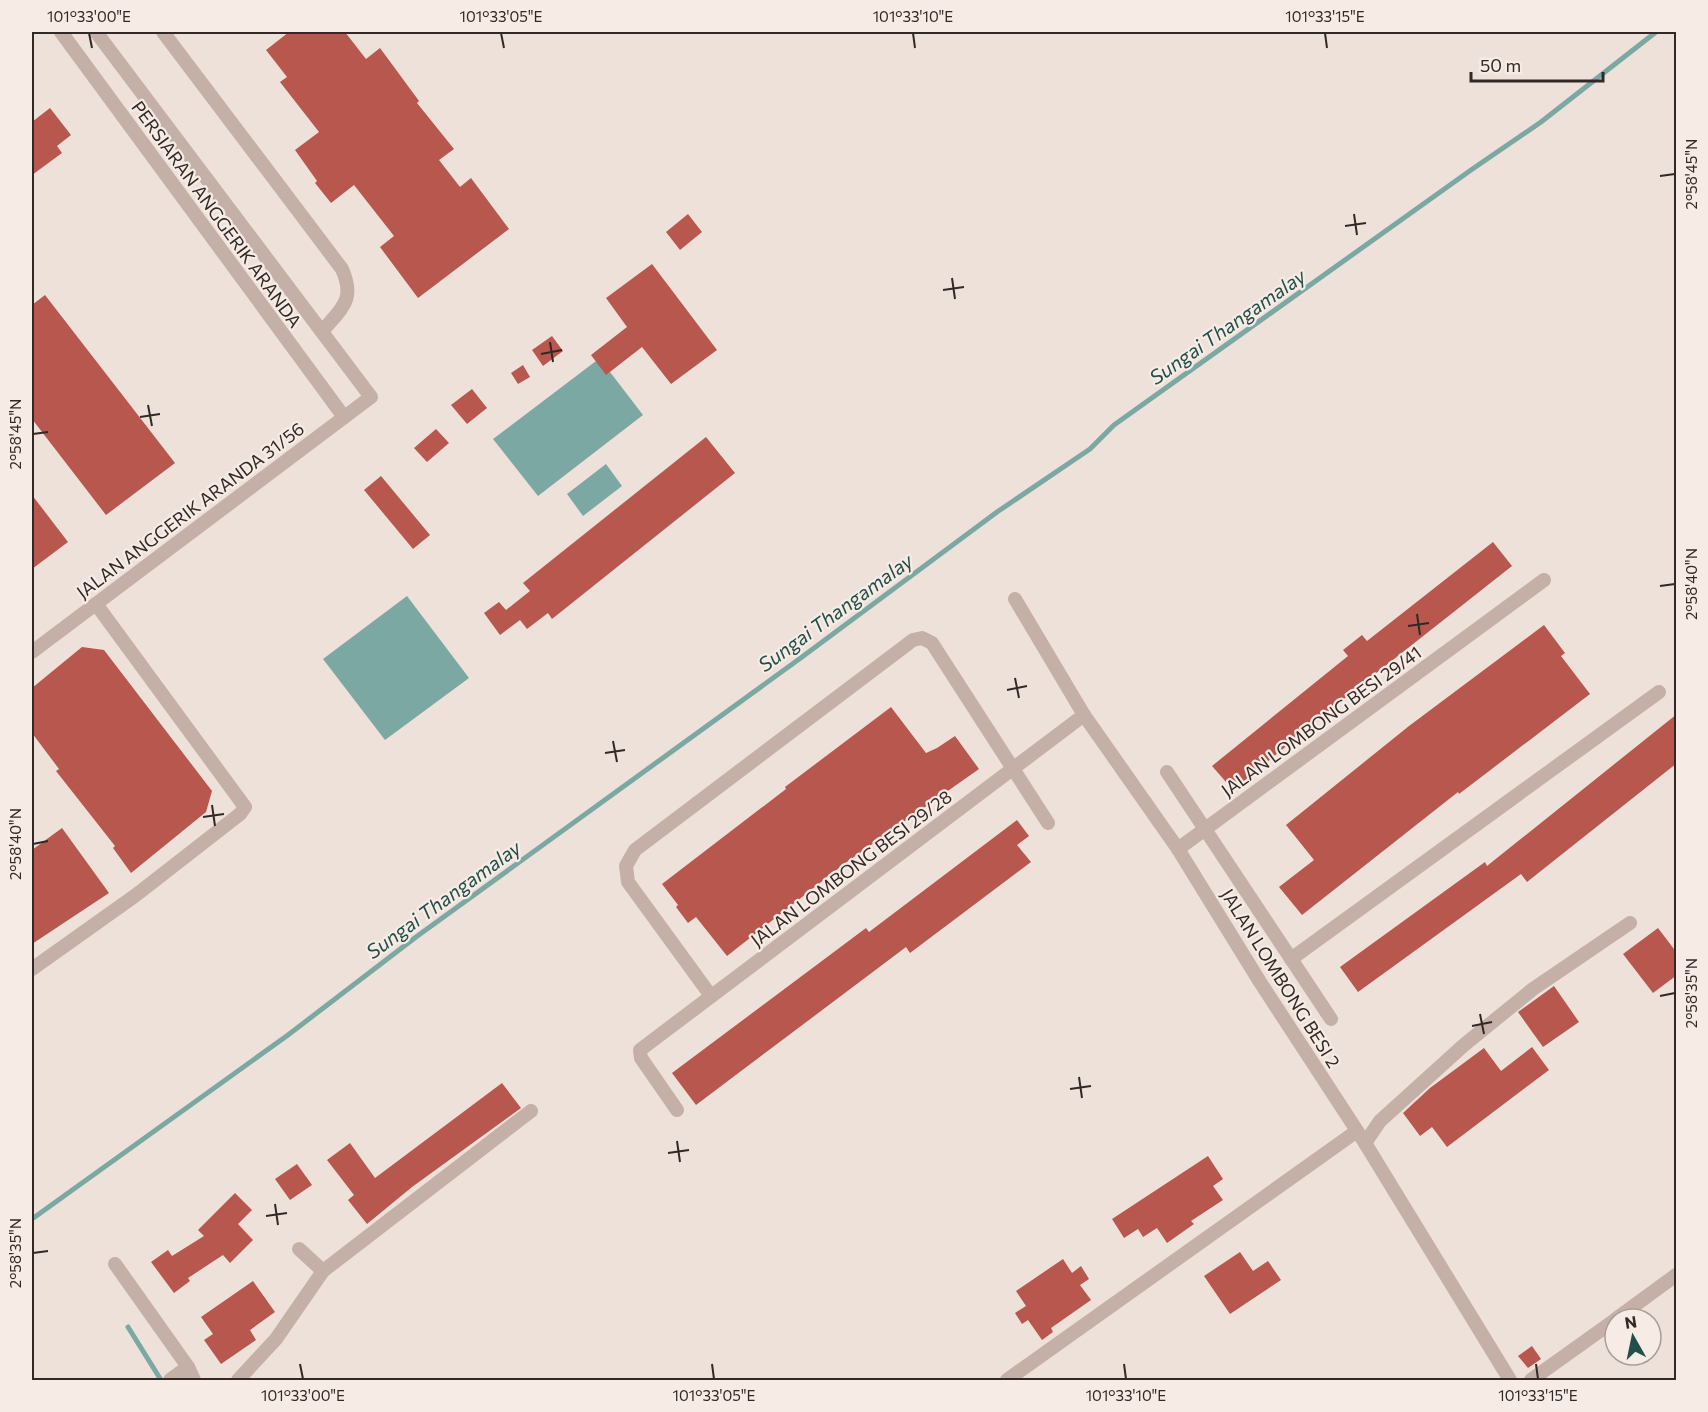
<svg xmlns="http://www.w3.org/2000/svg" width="1708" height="1412" viewBox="0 0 1708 1412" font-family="Commissioner,sans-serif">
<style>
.water{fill:#7ca8a3}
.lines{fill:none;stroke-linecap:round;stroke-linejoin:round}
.stream{stroke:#7ca8a3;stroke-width:5}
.building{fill:#b8574e}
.street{stroke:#c5b0a7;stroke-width:14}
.ticks{fill:none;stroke:#322927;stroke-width:2}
.labels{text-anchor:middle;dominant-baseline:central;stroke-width:4.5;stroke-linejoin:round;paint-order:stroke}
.street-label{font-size:18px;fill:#322927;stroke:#f6ece5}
.water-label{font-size:20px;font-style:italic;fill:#214f4a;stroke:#f6ece5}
.neatline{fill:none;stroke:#322927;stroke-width:2}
.ticks-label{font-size:15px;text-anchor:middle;fill:#322927}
</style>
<rect width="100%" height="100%" fill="#eee1da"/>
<g class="water">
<polygon points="596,361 610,372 643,415 538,496 493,439"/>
<polygon points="606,464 622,486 583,516 567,494"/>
<polygon points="407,596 469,678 385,740 323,659"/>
</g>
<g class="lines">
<g class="stream">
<polyline points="32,1219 288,1035 416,937 802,657 997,512 1090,449 1114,425 1471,170 1541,122 1656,32"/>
<polyline points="128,1327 161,1380"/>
</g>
</g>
<g class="building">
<polygon points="289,32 345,32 366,59 380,48 419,101 417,103 454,149 439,160 460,187 471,178 509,229 418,298 380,247 394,236 354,185 331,203 315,183 317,181 295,150 319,132 280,82 287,77 266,50"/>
<polygon points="50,108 71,135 57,146 62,153 32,175 32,122"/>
<polygon points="688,214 702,232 680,250 666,232"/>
<polygon points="652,264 717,350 671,384 642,347 606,375 591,355 627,327 606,298"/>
<polygon points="45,295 175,463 106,515 32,419 32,305"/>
<polygon points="552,336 563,351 543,366 532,350"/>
<polygon points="523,365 530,377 518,384 511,373"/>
<polygon points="472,389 487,408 467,424 451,405"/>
<polygon points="436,429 449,443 427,462 414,448"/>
<polygon points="706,437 735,473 552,619 548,613 527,629 520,620 500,635 484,613 499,602 506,610 530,591 523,583"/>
<polygon points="381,476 430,535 413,549 364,490"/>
<polygon points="32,495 68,542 32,569"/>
<polygon points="1493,542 1512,566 1356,689 1233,790 1212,766 1348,656 1343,650 1362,635 1367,641"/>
<polygon points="1544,625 1565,653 1561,656 1590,694 1459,794 1458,792 1302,915 1279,887 1314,860 1286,825 1409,726"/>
<polygon points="82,647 104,650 212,791 206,812 131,873 113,848 115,846 56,771 59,769 32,733 32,688"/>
<polygon points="891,707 926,753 937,748 955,736 979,769 844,864 727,956 696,917 688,923 676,907 678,905 662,884 786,789 785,787"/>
<polygon points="1677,714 1677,763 1527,882 1521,874 1358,992 1340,967 1485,862 1487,866"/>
<polygon points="1017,820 1029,836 1017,845 1031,862 910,953 906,947 696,1105 672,1073 866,928 869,932"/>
<polygon points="62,828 109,893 32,944 32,850"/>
<polygon points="1658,928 1677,953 1677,975 1653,993 1623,954"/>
<polygon points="1554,986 1579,1022 1543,1047 1518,1012"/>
<polygon points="1532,1047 1549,1070 1447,1147 1432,1127 1420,1136 1403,1113 1430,1088 1484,1048 1501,1071"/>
<polygon points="502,1083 521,1108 412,1187 367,1224 348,1200 354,1195 327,1160 350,1143 375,1178"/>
<polygon points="1208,1156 1223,1179 1213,1186 1223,1200 1191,1221 1194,1224 1167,1243 1157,1228 1143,1237 1138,1229 1124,1238 1112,1219"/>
<polygon points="297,1164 312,1185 290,1200 275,1179"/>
<polygon points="235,1193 252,1210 238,1224 253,1240 230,1263 223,1255 188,1278 190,1281 174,1293 151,1262 168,1250 172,1256 204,1236 198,1230"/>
<polygon points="1240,1252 1253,1271 1268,1261 1281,1280 1230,1314 1204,1276"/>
<polygon points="1063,1259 1072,1273 1081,1266 1089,1279 1080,1285 1091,1300 1051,1328 1053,1332 1042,1340 1028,1320 1022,1324 1015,1313 1026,1306 1016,1291"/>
<polygon points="253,1281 275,1312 250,1330 256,1340 221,1364 204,1340 213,1334 201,1317"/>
<polygon points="1532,1346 1541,1359 1528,1368 1518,1356"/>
</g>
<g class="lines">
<g class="street">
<polyline points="61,32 344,417"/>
<path d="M 163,32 L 342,269 C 356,301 341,308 322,332"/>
<polyline points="1015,599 1084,715 1178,849 1260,982 1365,1143 1510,1380"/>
<polyline points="32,652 371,397 96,32"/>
<polyline points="1167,772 1331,1019"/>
<polyline points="1178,849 1544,580"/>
<polyline points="1291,959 1659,692"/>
<polyline points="32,969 136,895 240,814 245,807 96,604"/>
<polyline points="711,996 628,882 626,866 635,850 913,640 922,638 932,643 1048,823"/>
<polyline points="677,1110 641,1058 640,1050 1084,715"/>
<polyline points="1365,1143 1380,1121 1464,1045 1533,989 1630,923"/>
<polyline points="115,1264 188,1367 194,1380"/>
<polyline points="323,1271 531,1111"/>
<polyline points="1616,1319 1676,1275"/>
<polyline points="170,1380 188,1367"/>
<polyline points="238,1380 276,1339 323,1271 299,1249"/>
<polyline points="1007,1380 1357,1131"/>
<polyline points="1531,1380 1615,1320"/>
</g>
</g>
<path class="ticks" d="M 89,33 L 92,48M 501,33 L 504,48M 913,33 L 915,48M 1325,33 L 1327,48M 1660,176 L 1675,174M 1354,214 L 1357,235M 1345,226 L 1366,223M 952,278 L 955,299M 943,290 L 964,287M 550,342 L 553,362M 541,354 L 562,350M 148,405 L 152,426M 140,417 L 160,414M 33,434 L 48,432M 1660,586 L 1675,584M 1417,614 L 1420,635M 1408,626 L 1429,623M 1015,678 L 1019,698M 1007,690 L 1027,686M 613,741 L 617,762M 605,753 L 625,750M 212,805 L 215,826M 203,817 L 224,814M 33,844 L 48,841M 1660,996 L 1675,993M 1480,1014 L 1484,1034M 1472,1026 L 1492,1022M 1079,1077 L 1082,1098M 1070,1089 L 1091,1086M 677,1141 L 680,1162M 668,1153 L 689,1150M 275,1204 L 278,1225M 266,1216 L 287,1213M 33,1253 L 48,1251M 300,1364 L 303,1379M 712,1364 L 714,1379M 1124,1364 L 1126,1379M 1536,1364 L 1538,1379"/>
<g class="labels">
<g class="street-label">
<text transform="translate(217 214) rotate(54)">PERSIARAN ANGGERIK ARANDA</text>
<text transform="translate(190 510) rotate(-37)">JALAN ANGGERIK ARANDA 31/56</text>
<text transform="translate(1321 721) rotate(-36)">JALAN LOMBONG BESI 29/41</text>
<text transform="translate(851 868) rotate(-37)">JALAN LOMBONG BESI 29/28</text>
<text transform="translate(1281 978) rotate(58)">JALAN LOMBONG BESI 2</text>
</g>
<g class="water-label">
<text transform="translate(1227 326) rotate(-35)">Sungai Thangamalay</text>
<text transform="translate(835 612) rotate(-36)">Sungai Thangamalay</text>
<text transform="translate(443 899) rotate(-36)">Sungai Thangamalay</text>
</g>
</g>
<rect width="1708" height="1412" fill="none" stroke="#f6ece5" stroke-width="66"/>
<g transform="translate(1633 1337) rotate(351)"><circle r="28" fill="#f6ece5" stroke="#a89e99" stroke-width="1.5"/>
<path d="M0-4.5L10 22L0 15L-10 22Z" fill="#214f4a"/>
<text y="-9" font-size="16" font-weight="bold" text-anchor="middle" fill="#322927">N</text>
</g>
<path d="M1471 72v9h132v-9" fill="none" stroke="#322927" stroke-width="3"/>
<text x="1480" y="72" font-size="18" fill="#322927" stroke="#f6ece5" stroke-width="4.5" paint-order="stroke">50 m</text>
<rect x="33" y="33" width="1642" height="1346" class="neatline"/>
<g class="ticks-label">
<text x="89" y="22">101°33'00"E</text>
<text x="501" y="22">101°33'05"E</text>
<text x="913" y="22">101°33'10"E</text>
<text x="1325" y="22">101°33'15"E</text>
<text transform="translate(1692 174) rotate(-90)" y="5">2°58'45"N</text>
<text transform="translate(16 434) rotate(-90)" y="5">2°58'45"N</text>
<text transform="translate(1692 584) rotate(-90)" y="5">2°58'40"N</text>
<text transform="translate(16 844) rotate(-90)" y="5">2°58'40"N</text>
<text transform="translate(1692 993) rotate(-90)" y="5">2°58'35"N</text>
<text transform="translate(16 1253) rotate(-90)" y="5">2°58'35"N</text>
<text x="303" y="1401">101°33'00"E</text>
<text x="714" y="1401">101°33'05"E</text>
<text x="1126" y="1401">101°33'10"E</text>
<text x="1538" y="1401">101°33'15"E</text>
</g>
</svg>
